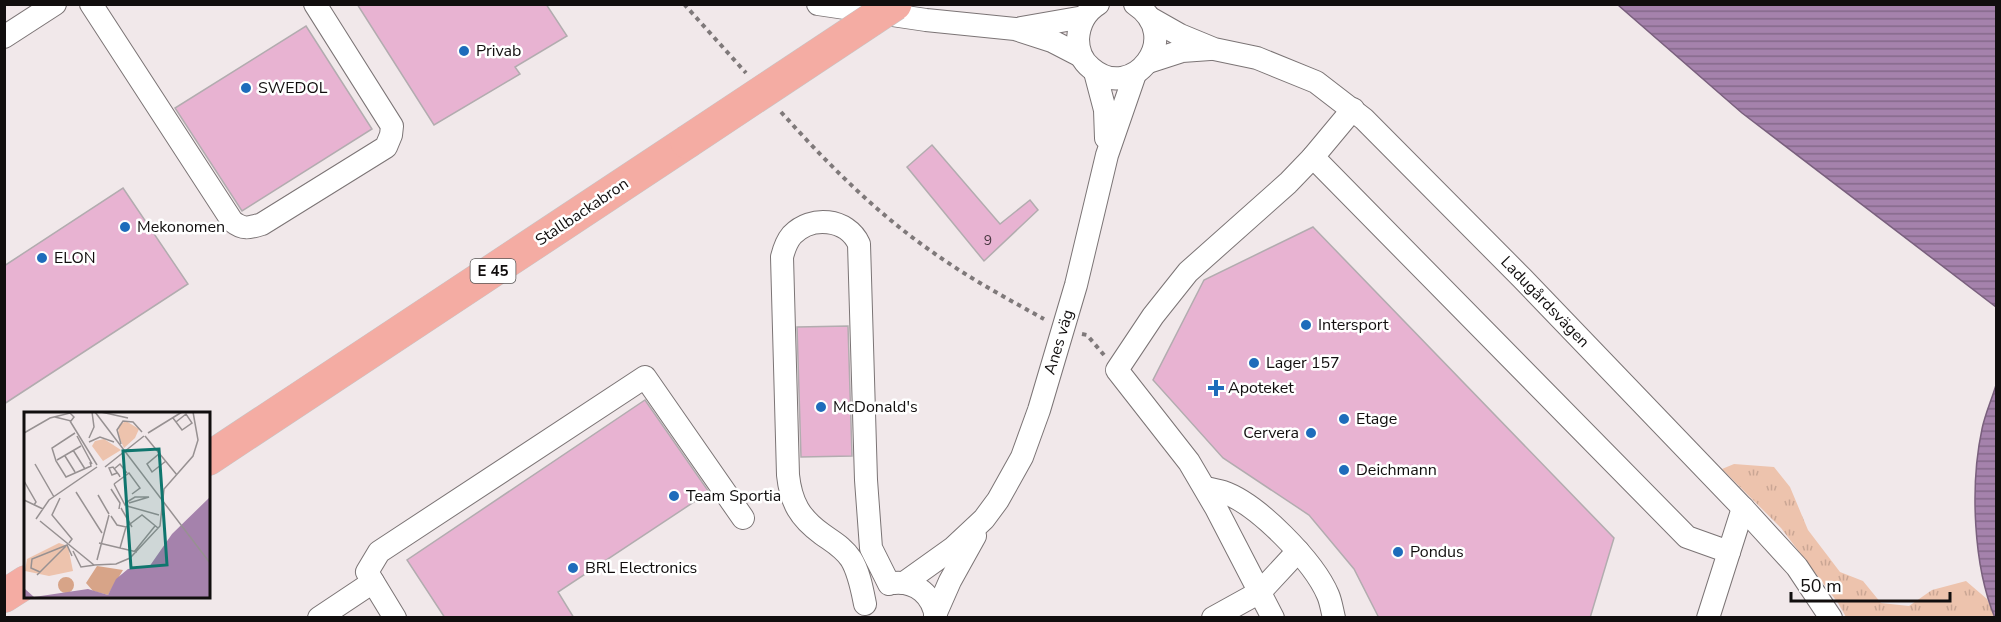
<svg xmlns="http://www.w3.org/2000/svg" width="2001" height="622" viewBox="0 0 2001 622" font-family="'Nunito Sans',sans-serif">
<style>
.grass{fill:url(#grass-tufts)}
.water{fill:url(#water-rules);stroke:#795f7d;stroke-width:1.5}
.building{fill:#e8b3d2;stroke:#b2acaf;stroke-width:1.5}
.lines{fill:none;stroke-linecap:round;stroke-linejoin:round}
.minor-casing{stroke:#7b7475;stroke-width:24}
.highway-casing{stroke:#c6c5c5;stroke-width:34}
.path{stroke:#7f797a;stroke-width:4;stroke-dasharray:4.5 4.5;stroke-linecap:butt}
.minor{stroke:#fff;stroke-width:22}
.highway{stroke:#f4aca3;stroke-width:33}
.highway-bridge-casing{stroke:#c6c5c5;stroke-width:34;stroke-linecap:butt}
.highway-bridge{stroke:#f4aca3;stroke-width:33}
.poi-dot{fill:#1e6cbb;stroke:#fff;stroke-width:2}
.labels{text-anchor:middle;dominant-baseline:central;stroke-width:5;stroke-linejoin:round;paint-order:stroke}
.number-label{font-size:14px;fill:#47373f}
.shield{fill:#fff;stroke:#585656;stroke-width:1.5}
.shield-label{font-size:15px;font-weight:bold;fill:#110e0e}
.poi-label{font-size:16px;fill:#110e0e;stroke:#fff;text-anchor:start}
.street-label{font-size:16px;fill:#110e0e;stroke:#fff}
.inset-road{fill:none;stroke:#979192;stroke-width:1.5}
.view{fill:#0f766e;fill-opacity:0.15;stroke:#0f766e;stroke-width:3}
.inset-edge{fill:none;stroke:#110e0e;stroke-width:3}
</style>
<defs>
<pattern id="grass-tufts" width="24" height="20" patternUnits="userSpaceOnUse" patternTransform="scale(1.5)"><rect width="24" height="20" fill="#edc3ad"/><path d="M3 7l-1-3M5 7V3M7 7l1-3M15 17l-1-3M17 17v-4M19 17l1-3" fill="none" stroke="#caa694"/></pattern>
<pattern id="water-rules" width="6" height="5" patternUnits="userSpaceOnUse" patternTransform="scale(1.5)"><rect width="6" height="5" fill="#a582ac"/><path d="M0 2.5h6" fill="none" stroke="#85698a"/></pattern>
</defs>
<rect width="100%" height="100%" fill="#f1e8ea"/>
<polygon class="grass" points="1734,464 1774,467 1790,487 1808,530 1840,572 1863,581 1881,603 1909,606 1932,590 1966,581 1987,599 1995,617 1846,617 1838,603 1781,528 1722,469"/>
<g class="water">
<polygon points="1618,5 1996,5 1996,307 1742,113"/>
<path d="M 1996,385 L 1996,617 L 1995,618 C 1973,565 1970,485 1982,429 C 1985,414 1992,399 1996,385 Z"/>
</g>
<g class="building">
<polygon points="357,4 546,4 567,36 515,67 520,74 434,125"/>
<polygon points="306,26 372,129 242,211 175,108"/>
<polygon points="932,145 1000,224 1030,200 1038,210 984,261 907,167"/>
<polygon points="123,188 188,284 4,404 4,266"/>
<polygon points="1313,227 1614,538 1590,618 1379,618 1354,569 1309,515 1223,458 1153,380 1204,280"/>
<polygon points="848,326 852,456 801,457 797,327"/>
<polygon points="645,400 709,492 558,592 574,618 445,618 407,560"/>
</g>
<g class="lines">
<g class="minor-casing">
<g id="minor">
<path d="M 91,4 L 232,221 C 243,230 249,228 262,224 L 386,147 L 391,135 L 392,126 L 315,4"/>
<polyline points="818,4 926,20 1015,29 1052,41 1081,56"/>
<path d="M 1098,4 C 1085,12 1079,24 1078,39 C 1078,50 1082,61 1091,68 C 1132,104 1185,37 1135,4"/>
<polyline points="1150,18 1180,35 1214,49 1257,58 1316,82 1364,119 1522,278 1743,508 1797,567 1831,618"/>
<polyline points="1021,28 1084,17"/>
<polyline points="4,37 55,4"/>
<polyline points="1148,62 1182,51 1210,49"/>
<polyline points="1095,72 1105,110 1106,138"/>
<polyline points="1313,157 1687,537 1729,552"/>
<path d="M 1205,488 C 1211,489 1217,490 1223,492 C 1258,504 1314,562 1328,595 C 1331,602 1332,610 1334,618"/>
<path d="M 894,583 C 916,581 933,595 936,618"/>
<polyline points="904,583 953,548 984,519 998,500 1022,457 1039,410 1076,285 1107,155 1135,74"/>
<path d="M 865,604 C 862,589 859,572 851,559 C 843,547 833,542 822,534 C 800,518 791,503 788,475 L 782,257 C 784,249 786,242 792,235 C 811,215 847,218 859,244 L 866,480 L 871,548 L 889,584"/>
<polyline points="935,615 950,581 975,536"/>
<polyline points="319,618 373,582"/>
<polyline points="395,618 367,572 379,552 645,377 743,518"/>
<polyline points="1213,618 1260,592 1298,551"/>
<polyline points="1273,618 1216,508 1189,462 1117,370 1153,316 1188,272 1288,183 1313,157 1353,109"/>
<polyline points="1708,618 1743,508"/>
</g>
</g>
<g class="highway-casing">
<g id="highway">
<polyline points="208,459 687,142"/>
<polyline points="4,596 26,582"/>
</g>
</g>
<g class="path">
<polyline points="684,4 746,73"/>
<path d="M 781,112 C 826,162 875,212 931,251 C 967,277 1006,298 1044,319"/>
<polyline points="1082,334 1087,335 1104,355"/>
</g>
<use href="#minor" class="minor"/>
<use href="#highway" class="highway"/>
<g class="highway-bridge-casing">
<polyline id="highway-bridge" points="687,142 895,4"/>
</g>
<use href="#highway-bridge" class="highway-bridge"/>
</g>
<g class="poi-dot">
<circle cx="464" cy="51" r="6"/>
<circle cx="246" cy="88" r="6"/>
<circle cx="125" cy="227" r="6"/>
<circle cx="42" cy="258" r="6"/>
<circle cx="1306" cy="325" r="6"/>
<circle cx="1254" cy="363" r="6"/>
<path d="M1213 379h6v6h6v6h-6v6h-6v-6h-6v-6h6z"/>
<circle cx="821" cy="407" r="6"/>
<circle cx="1344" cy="419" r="6"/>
<circle cx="1311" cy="433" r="6"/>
<circle cx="1344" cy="470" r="6"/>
<circle cx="674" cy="496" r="6"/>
<circle cx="1398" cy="552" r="6"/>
<circle cx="573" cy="568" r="6"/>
</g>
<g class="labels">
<g class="number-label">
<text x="988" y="240">9</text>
</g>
<rect class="shield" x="470.5" y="259" width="45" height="24" rx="4.5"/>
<g class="shield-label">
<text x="493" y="271">E 45</text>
</g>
<g class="poi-label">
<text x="476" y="51">Privab</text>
<text x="258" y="88">SWEDOL</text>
<text x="137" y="227">Mekonomen</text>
<text x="54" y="258">ELON</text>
<text x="1318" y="325">Intersport</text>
<text x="1266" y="363">Lager 157</text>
<text x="1228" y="388">Apoteket</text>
<text x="833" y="407">McDonald's</text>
<text x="1356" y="419">Etage</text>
<text x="1299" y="433" text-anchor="end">Cervera</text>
<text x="1356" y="470">Deichmann</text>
<text x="686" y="496">Team Sportia</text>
<text x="1410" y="552">Pondus</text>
<text x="585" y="568">BRL Electronics</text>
</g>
<g class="street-label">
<text transform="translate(582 212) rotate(-34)">Stallbackabron</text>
<text transform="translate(1545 302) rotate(46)">Ladugårdsvägen</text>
<text transform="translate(1059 342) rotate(-73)">Anes väg</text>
</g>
</g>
<g transform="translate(24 412)">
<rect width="186" height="186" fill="#f1e8ea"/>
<path d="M 102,9 L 115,17 L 111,26 L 100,36 L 94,23 L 95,13 ZM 80,27 L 97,38 L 79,49 L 68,34 L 71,29 Z" fill="#edc3ad"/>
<path d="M 73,154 L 99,158 L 84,183 L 69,179 L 62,171 ZM34 173a8 8 0 1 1 16 0a8 8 0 1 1-16 0Z" fill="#d7a488"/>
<path d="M 35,131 L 44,134 L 49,159 L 25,164 L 1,159 L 3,147 Z" fill="#edc3ad"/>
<path d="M 186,85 L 186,186 L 1,186 L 1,177 L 10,185 L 64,177 L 84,183 L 92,167 L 104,157 L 125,155 L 148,122 Z" fill="#a582ac"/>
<path class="inset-road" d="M 71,0 L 186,151M 77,0 L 104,6M 149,6 L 158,18 L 168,11 L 162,2 L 152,10M 46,9 L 73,53M 0,21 L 26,6 L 46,1 L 50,5 L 47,9 L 31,5M 51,21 L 28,36 L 32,49 L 42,65 L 67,54 L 66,50M 124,21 L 158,0M 53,24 L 68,52M 121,24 L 153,63M 65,26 L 70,15 L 68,0M 65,30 L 76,25 L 90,30M 97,32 L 93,18 L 99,9 L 109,10 L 118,20M 49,38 L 61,57M 136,41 L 123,52 L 128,60 L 142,49M 41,44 L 51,60M 33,48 L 57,34M 11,52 L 30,85M 81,55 L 120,24M 90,57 L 96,52 L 103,61M 93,61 L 88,63 L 85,56 L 89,55 L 95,63 L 96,65M 0,69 L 12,90 L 10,93M 90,72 L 105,61 L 116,76 L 108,82M 90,72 L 101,93 L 104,90M 87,77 L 96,91 L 95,97M 52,80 L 78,121M 74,83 L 85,102M 36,86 L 28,103 L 48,127 L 45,131M 0,88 L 19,97M 103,90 L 111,85 L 125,85 L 105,91M 103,94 L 135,103M 97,96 L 108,115M 87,104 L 93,113 L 102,115 L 118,103 L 134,116M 12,107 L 25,88 L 73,55M 16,109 L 70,153 L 92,152 L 106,146 L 136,114 L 140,77 L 169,44 L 174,28 L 169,0M 75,131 L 113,140M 96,136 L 102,115M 49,139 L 57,155 L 71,153M 110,140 L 131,114M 73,148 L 85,103M 16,160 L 7,156 L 8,147 L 43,133 L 48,144M 13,163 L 42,134"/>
<path class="view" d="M 135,37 L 143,153 L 107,156 L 99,39 Z"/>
<rect width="186" height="186" class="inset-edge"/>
</g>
<rect width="2001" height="622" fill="none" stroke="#110e0e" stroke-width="12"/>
<path d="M1791 592v9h159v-9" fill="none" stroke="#110e0e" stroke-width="3"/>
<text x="1800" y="592" font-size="18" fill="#110e0e" stroke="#ffffff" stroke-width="4.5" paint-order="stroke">50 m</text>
</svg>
